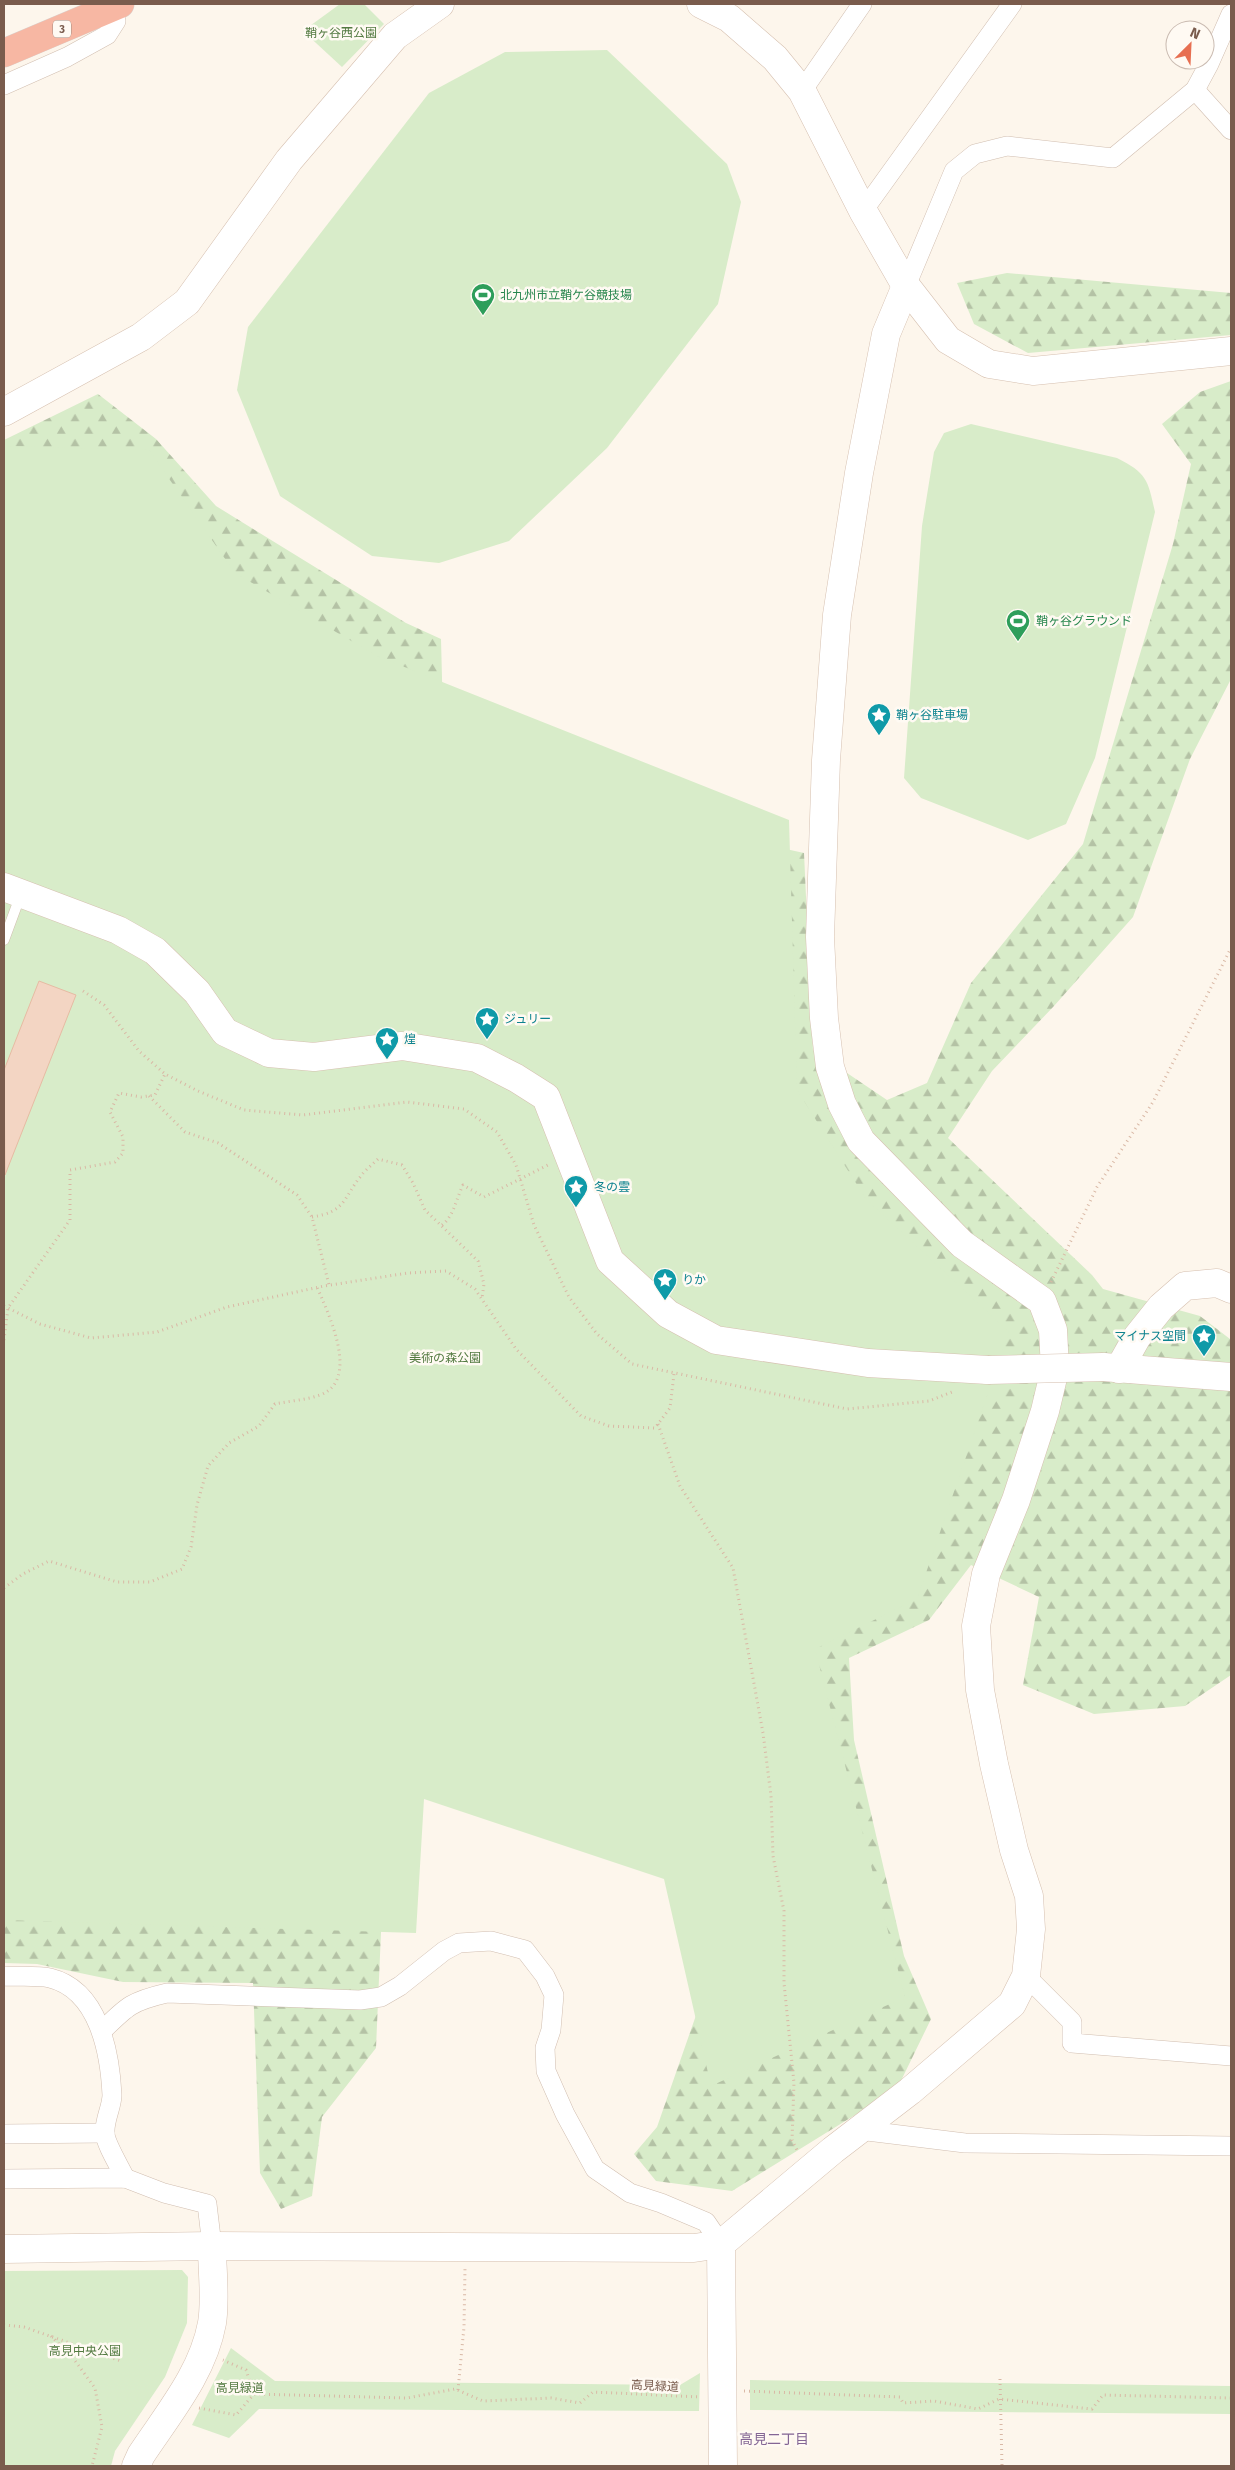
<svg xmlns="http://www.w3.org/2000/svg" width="1235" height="2470" viewBox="0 0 1235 2470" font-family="'Fira Sans','Noto Sans JP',sans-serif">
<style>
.forest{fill:url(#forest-firs)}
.green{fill:#d8ecc9}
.building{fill:#f3d5c3;stroke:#e6bba3}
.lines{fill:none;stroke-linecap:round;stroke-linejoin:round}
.lane-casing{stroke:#d1beb0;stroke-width:11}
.street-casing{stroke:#d1beb0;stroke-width:20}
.secondary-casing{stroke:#d6c0b0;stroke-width:29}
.highway-casing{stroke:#dad1cd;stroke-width:29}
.path{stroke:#d9b8a5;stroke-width:3;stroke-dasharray:1 4;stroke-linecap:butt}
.lane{stroke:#fff;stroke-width:10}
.street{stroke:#fff;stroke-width:19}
.secondary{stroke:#fff;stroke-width:28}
.highway{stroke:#f7b7a3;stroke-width:28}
.secondary-bridge-casing{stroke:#d6c0b0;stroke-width:29;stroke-linecap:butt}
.secondary-bridge{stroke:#fff;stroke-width:28}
.labels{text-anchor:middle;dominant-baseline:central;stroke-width:5;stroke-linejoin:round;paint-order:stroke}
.shield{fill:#fffaf3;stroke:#a28b7f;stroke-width:1}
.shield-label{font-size:11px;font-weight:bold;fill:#7a5c4d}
.park-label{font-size:12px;fill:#537a41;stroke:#fffaf3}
.leisure-label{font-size:12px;fill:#27864d;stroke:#fffaf3;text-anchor:start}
.culture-label{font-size:12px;fill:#0d838f;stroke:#fffaf3;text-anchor:start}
.street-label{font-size:12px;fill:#7a5c4d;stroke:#fffaf3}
.neighbourhood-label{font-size:14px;fill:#846695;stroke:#fffaf3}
</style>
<defs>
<pattern id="forest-firs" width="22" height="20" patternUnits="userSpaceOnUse" patternTransform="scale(1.25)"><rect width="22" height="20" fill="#d8ecc9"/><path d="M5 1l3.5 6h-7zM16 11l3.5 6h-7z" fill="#b4c2a5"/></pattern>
</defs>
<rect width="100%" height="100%" fill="#fdf6ec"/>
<g class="forest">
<polygon points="1007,273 1231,293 1231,335 1028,353 974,324 957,283"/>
<polygon points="1231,381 1231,679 1190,759 1133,917 1054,1006 992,1071 948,1138 1092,1275 1103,1289 1200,1316 1230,1339 1231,1675 1185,1706 1094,1714 1023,1685 1039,1597 971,1565 929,1620 849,1658 854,1740 904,1956 931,2019 897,2089 732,2191 656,2181 634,2154 657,2127 701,2001 701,1897 648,1852 433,1774 385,1840 376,2048 322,2117 312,2196 281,2209 260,2173 253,1983 123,1982 37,1964 4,1963 4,440 98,394 156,439 216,506 406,623 441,639 443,717 732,837 804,853 813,1050 887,1100 927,1083 971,983 1083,844 1173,544 1191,464 1162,424 1200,392"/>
</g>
<g class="green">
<polygon points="340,4 364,4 384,24 342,67 303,31"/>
<polygon points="607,50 727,164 741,202 718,304 607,448 509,541 439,563 372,556 280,496 237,390 248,327 429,93 505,52"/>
<path d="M 971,424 L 1117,458 C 1147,473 1148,480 1155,512 L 1095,758 L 1066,824 L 1028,840 L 921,798 L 904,778 L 922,526 L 934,452 L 944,433 Z"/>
<polygon points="7,446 149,450 235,573 377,656 789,820 797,1090 866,1199 1009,1332 917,1599 815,1649 905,1997 711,2086 664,1879 424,1799 416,1933 4,1920 4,448"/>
<polygon points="182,2270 188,2277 187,2323 165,2377 115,2451 111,2466 4,2466 4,2271"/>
<polygon points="231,2348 275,2381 680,2385 700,2373 699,2411 259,2409 229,2438 192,2425"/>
<polygon points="750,2380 1231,2386 1231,2414 750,2410"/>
</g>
<polygon class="building" points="39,981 76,995 5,1175 4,1070"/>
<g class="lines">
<g class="lane-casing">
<polyline id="lane" points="4,940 21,894"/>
</g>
<g class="street-casing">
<g id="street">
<polyline points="4,85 67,57 107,35 116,21 112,7"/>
<polyline points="1195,90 1231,130"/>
<polyline points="802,91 862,4"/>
<polyline points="863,211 1012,4"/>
<polyline points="906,286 954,171 975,154 1007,146 1113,158 1195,90 1209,64 1231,14"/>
<path d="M 4,1976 C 18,1977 36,1975 50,1978 C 99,1990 110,2053 112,2095 C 112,2107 104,2120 105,2133 C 105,2143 120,2167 125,2178"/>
<polyline points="1026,1976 1072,2022 1072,2043 1231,2056"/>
<path d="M 102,2031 C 127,2006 132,2001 167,1993 L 360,2000 L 381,1997 L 400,1986 L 444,1951 L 459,1943 L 491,1941 L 525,1950 L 545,1976 L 554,1995 L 551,2030 L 545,2048 L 546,2071 L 565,2114 L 595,2169 L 630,2193 L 661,2203 L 706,2222 L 721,2244"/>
<polyline points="859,2130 965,2143 1231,2146"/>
<polyline points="4,2134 105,2133"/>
<polyline points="4,2179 125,2178 164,2193 207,2204 212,2246"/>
</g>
</g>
<g class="secondary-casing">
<g id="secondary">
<polyline points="701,4 729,18 775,58 802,91 863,211 906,286 948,340 989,364 1033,371 1231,351"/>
<polyline points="4,412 141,337 187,302 289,160 395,36 440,4"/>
<polyline points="4,887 118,930 155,951 197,992 225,1032 269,1053 314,1057 402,1046 477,1058 516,1078 546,1097 610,1261 668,1314 716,1340 868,1363 988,1370"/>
<polyline points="1103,1367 1231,1377"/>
<polyline points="1119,1369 1137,1337 1161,1307 1185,1286 1217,1283 1231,1289"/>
<polyline points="721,2244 723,2466"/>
<polyline points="4,2249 212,2246 694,2248 721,2244 833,2150 910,2091 1012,2004 1026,1976 1031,1929 1029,1896 1014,1850 994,1764 980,1690 976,1626 986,1574 1016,1500 1045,1411 1055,1369 1053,1330 1042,1301 962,1244 861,1141 842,1104 830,1067 824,1018 820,937 826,760 837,615 859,473 886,334 906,286"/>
<path d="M 136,2466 L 141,2455 C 168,2414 203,2373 212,2323 C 216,2299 212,2271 212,2246"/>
</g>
</g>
<g class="highway-casing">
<polyline id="highway" points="4,53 120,4"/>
</g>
<g class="path">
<polyline points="83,991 104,1005 139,1051 165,1074 198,1091 244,1110 303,1115 407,1102 464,1109 497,1132 516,1165 534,1225 569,1297 597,1334 632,1364 847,1409 929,1401 952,1392"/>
<polyline points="149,1096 185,1132 218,1143 297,1195 312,1217 329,1285"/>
<path d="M 312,1217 C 346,1212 343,1198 361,1176 C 365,1170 372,1165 378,1159 L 402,1165 L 413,1183 L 425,1210 L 478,1261 L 484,1284 L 482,1298"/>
<path d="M 442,1225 C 454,1216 456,1199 463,1185 L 484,1197 L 550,1164"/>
<polyline points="1051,1282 1097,1187 1153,1102 1231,948"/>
<polyline points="4,1306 40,1324 91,1338 157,1332 227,1307 324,1286 408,1273 446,1271 475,1289 516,1349 581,1416 609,1426 655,1428 670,1408 674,1374"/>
<polyline points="4,1340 8,1308 70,1220 70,1170 115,1162 123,1153 123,1137 110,1112 119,1093 141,1097 155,1095 165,1074"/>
<polyline points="658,1424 680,1486 733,1568 763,1733 771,1796 773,1856 784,1911 784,1983 794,2083 792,2140 798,2152"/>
<path d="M 4,1588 L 23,1574 L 49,1561 L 117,1582 L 150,1582 L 182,1569 L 191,1547 L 197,1505 L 208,1466 L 229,1443 L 259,1426 L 275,1404 C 289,1401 306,1400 320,1395 C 361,1380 328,1313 317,1287"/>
<polyline points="4,2325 24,2327 121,2361"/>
<polyline points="51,2336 73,2358 95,2388 102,2427 92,2466"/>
<polyline points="1000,2379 1002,2466"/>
<polyline points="458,2390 464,2327 465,2268"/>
<polyline points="744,2391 900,2397 903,2403 934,2401 978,2409 999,2399 1092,2409 1103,2395 1231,2398"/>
<polyline points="254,2394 407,2398 455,2389 483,2401 551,2398 580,2403 593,2392 700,2397"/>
<polyline points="199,2408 236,2415 254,2394 246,2370 223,2360"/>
</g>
<use href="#lane" class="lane"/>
<use href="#street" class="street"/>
<use href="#secondary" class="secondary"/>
<use href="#highway" class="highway"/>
<g class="secondary-bridge-casing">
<polyline id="secondary-bridge" points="988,1370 1103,1367"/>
</g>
<use href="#secondary-bridge" class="secondary-bridge"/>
</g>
<defs>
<g id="stadium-pin" transform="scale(1.25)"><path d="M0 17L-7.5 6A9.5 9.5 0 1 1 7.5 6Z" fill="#2e9e5b" stroke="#fffaf3"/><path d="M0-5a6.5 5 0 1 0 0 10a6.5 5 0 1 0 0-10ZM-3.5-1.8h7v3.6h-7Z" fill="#fff"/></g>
<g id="sight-pin" transform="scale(1.25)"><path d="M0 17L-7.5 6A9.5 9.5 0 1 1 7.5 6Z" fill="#0f9aa8" stroke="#fffaf3"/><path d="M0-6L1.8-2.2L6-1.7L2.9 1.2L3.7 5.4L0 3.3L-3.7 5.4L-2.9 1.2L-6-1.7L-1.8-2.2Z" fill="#fff"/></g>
</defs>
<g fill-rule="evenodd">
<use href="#stadium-pin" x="483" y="295"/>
<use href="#stadium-pin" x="1018" y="621"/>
<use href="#sight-pin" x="879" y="715"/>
<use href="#sight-pin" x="487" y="1019"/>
<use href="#sight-pin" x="387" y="1039"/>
<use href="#sight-pin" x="576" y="1187"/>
<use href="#sight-pin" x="665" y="1280"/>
<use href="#sight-pin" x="1204" y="1336"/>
</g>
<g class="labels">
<rect class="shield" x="53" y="20.5" width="18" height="17" rx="4"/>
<g class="shield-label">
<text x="62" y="29">3</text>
</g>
<g class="park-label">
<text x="341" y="33">鞘ヶ谷西公園</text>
<text x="445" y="1358">美術の森公園</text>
<text x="85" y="2351">高見中央公園</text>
<text x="240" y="2388">高見緑道</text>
</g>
<g class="leisure-label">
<text x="500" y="295">北九州市立鞘ケ谷競技場</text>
<text x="1036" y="621">鞘ヶ谷グラウンド</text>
</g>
<g class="culture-label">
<text x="896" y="715">鞘ヶ谷駐車場</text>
<text x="504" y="1019">ジュリー</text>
<text x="404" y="1039">煌</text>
<text x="594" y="1187">冬の雲</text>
<text x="682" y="1280">りか</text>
<text x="1186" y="1336" text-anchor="end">マイナス空間</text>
</g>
<g class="street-label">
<text transform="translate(655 2386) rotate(3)">高見緑道</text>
</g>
<g class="neighbourhood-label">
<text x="774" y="2439">高見二丁目</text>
</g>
</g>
<rect width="1235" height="2470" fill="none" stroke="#7a5c4d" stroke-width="10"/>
<g transform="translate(1190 45) rotate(24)"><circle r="24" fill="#fffaf3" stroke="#cabbb1"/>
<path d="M0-4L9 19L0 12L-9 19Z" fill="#e76f51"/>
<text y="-8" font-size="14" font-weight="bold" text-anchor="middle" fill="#7a5c4d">N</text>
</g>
</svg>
